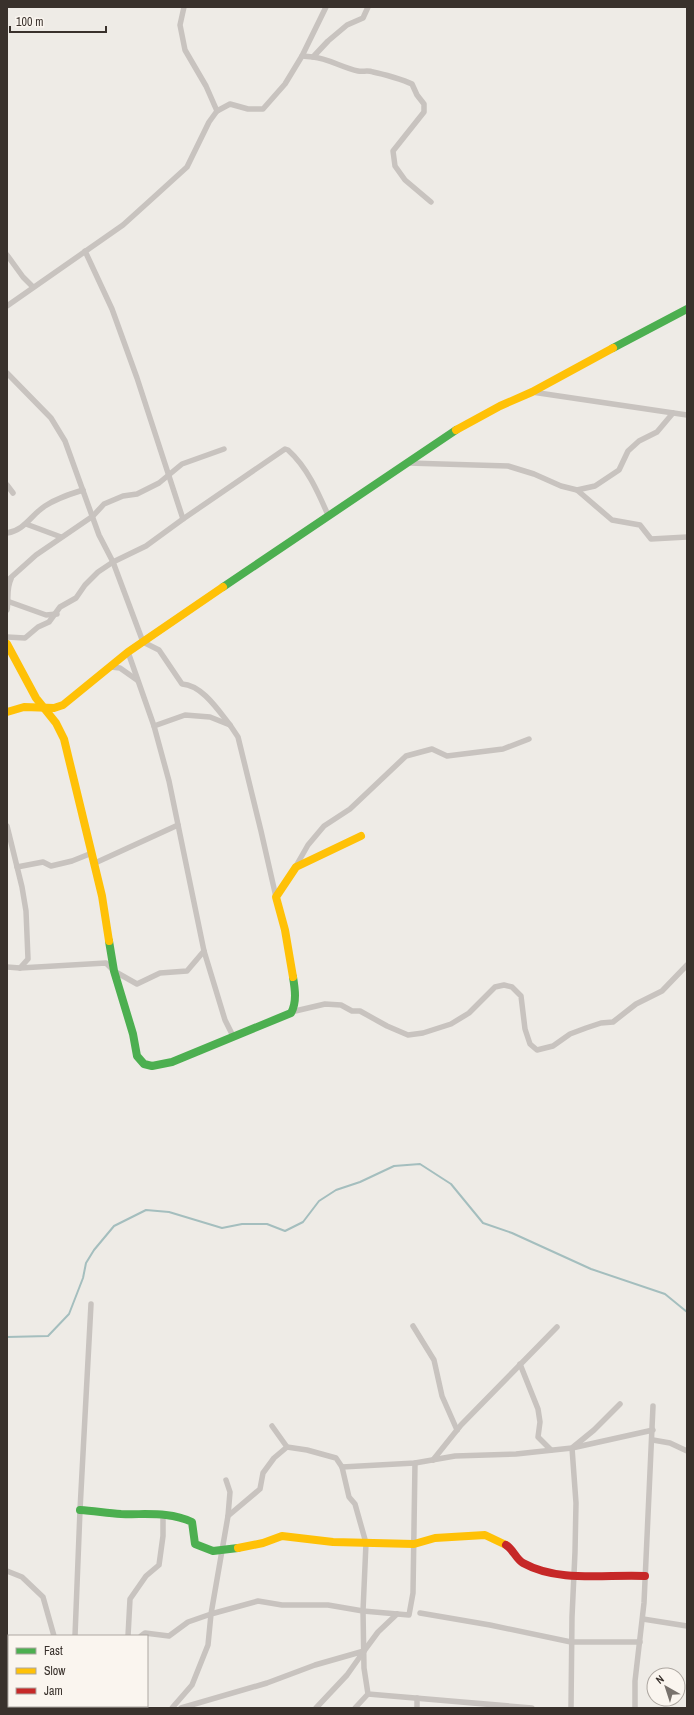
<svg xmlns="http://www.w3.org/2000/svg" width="694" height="1715" viewBox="0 0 694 1715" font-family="'Archivo Narrow',sans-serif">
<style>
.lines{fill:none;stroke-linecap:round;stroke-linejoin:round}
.stream{stroke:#a4bebe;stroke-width:2}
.street{stroke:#c8c3bf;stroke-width:5.5}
.fast{stroke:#4caf50;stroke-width:8}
.slow{stroke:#ffc107;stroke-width:8}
.jam{stroke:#c62828;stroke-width:8}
</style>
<rect width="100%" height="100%" fill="#eeebe6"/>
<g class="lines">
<polyline class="stream" points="7,1337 48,1336 69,1314 83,1278 86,1263 94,1250 114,1226 146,1210 169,1212 222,1228 242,1224 267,1224 285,1231 303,1222 319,1201 336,1190 360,1182 394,1166 420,1164 451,1184 483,1223 512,1233 591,1269 665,1294 687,1312"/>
<g class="street">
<polyline points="184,7 180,25 185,50 206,86 217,111"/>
<polyline points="302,56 313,57 328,41 347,25 363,18 368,7"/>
<path d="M 313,57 C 327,58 343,68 358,71 C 363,72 368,70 373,72 C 383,74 404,80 412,84 L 417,95 L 424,104 L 424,112 L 393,151 L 395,166 L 405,180 L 431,202"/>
<polyline points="85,251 112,309 137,378 183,519"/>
<polyline points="7,255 23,277 33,287"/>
<polyline points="7,306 123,225 154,197 187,167 209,122 217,111 230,104 248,109 263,109 285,84 302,56 326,7"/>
<path d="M 7,373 L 51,418 L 65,441 L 99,535 L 113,562 L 143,642 L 159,650 L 182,684 C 202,685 218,710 230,725"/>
<polyline points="532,392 687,415"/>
<polyline points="408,463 508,466 534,474 561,486 577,490 595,486 619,470 628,451 639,441 657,432 673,413"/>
<polyline points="7,485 13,493"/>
<polyline points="577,490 612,520 640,525 651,539 687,537"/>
<polyline points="26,524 61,537"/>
<path d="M 7,533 C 25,530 31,515 45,506 C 57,498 70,494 83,490"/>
<polyline points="7,581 36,555 93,516 104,504 123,496 137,494 159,483 182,464 224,449"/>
<polyline points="7,601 46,615 57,614"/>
<path d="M 7,610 C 9,599 6,589 11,579"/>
<path d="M 7,637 L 25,638 L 38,627 L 49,622 L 60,607 L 76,598 L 85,585 L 98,572 L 113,562 L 146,546 L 183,519 L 285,449 L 288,450 C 307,467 318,492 328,515"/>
<polyline points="128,652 154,726 169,781 204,951 225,1020 233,1036"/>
<polyline points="111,667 120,668 137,680"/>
<polyline points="154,726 185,715 210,717 230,725 238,737 261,831 276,897"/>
<polyline points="7,826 22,887 26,911 28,959 20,968"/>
<polyline points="95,863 178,825"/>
<polyline points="296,866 308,845 324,826 350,809 406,756 432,749 447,756 503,749 529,739"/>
<polyline points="17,867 43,862 51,866 72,861 92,853"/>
<polyline points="7,967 20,968 106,963 114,971 137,984 160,973 187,971 204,951"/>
<polyline points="291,1012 325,1004 341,1005 352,1011 360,1011 387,1026 408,1035 423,1033 451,1024 469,1013 495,987 504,985 512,987 521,996 525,1029 530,1044 537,1050 553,1046 570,1034 586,1028 601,1023 613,1022 636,1004 662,991 687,965"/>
<polyline points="413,1326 434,1360 442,1396 457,1430"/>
<polyline points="520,1364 538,1409 540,1422 538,1437 551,1450"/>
<polyline points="272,1426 287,1447 307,1450 336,1458 342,1467 415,1463 455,1456 516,1454 572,1448 653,1430"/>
<polyline points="653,1440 670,1443 687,1451"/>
<polyline points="433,1460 461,1425 557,1327"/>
<polyline points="342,1467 349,1497 355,1504 366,1543 363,1611 364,1668 368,1694 532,1708"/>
<polyline points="226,1480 230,1492 228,1516"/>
<polyline points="7,1571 22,1577 43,1597 54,1636"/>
<polyline points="420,1613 490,1625 571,1642 640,1642"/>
<polyline points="643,1619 687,1626"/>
<polyline points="75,1636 80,1510 91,1304"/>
<polyline points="128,1636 130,1599 146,1576 159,1565 163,1536 163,1515"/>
<polyline points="141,1636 145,1633 169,1636 188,1622 211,1614 228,1516 260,1489 263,1473 274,1458 287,1447"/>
<polyline points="364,1651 378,1632 397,1614"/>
<polyline points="75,1706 75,1708"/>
<polyline points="172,1708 192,1685 208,1645 211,1614 258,1601 282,1605 328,1605 363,1611 409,1615 413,1593 415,1463"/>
<polyline points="181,1708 267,1683 315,1665 364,1651 347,1675 316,1708"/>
<polyline points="355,1708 368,1694"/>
<polyline points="417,1708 417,1698"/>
<polyline points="571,1708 572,1617 575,1552 576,1503 572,1448 594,1430 620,1404"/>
<polyline points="635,1708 635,1681 644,1603 653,1406"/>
</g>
<g class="fast">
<polyline points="613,348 687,309"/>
<polyline points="223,587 456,430"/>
<path d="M 109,941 L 114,971 L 133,1034 L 137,1056 L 144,1064 L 152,1066 L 172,1062 L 291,1013 C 297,1002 295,989 293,977"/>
<path d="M 80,1510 C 94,1511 107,1513 121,1514 C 145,1515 169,1511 192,1522 L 195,1544 L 213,1551 L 238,1548"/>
</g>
<g class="slow">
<polyline points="456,430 500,406 532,392 613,348"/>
<polyline points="7,644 36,698 56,723 64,739 102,896 109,941"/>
<polyline points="7,712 24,707 54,708 63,705 128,652 223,587"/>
<polyline points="293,977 285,930 276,897 296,867 361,836"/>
<polyline points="238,1548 263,1543 282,1536 333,1542 414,1544 435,1538 485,1535 506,1545"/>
</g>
<path class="jam" d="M 506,1545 C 513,1549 516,1559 523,1563 C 559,1583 606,1574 645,1576"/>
</g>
<rect width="694" height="1715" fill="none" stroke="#39312c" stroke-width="16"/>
<rect x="8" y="1635" width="140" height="72" fill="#faf5ef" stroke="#ada7a1"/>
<rect x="16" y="1648" width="20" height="6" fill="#4caf50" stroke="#ada7a1"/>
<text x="44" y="1655" font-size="12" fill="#39312c">Fast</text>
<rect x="16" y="1668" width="20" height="6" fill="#ffc107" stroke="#ada7a1"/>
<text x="44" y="1675" font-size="12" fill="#39312c">Slow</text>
<rect x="16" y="1688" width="20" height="6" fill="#c62828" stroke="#ada7a1"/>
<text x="44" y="1695" font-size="12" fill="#39312c">Jam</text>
<g transform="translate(666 1687) rotate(321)"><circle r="19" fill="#faf5ef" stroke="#ada7a1"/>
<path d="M0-3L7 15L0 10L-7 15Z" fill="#78726d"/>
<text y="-6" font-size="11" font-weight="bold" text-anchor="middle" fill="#39312c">N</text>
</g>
<path d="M10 26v6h96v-6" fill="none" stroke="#39312c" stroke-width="2"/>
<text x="16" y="26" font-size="12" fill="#39312c" stroke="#faf5ef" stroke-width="3" paint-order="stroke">100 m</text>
</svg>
